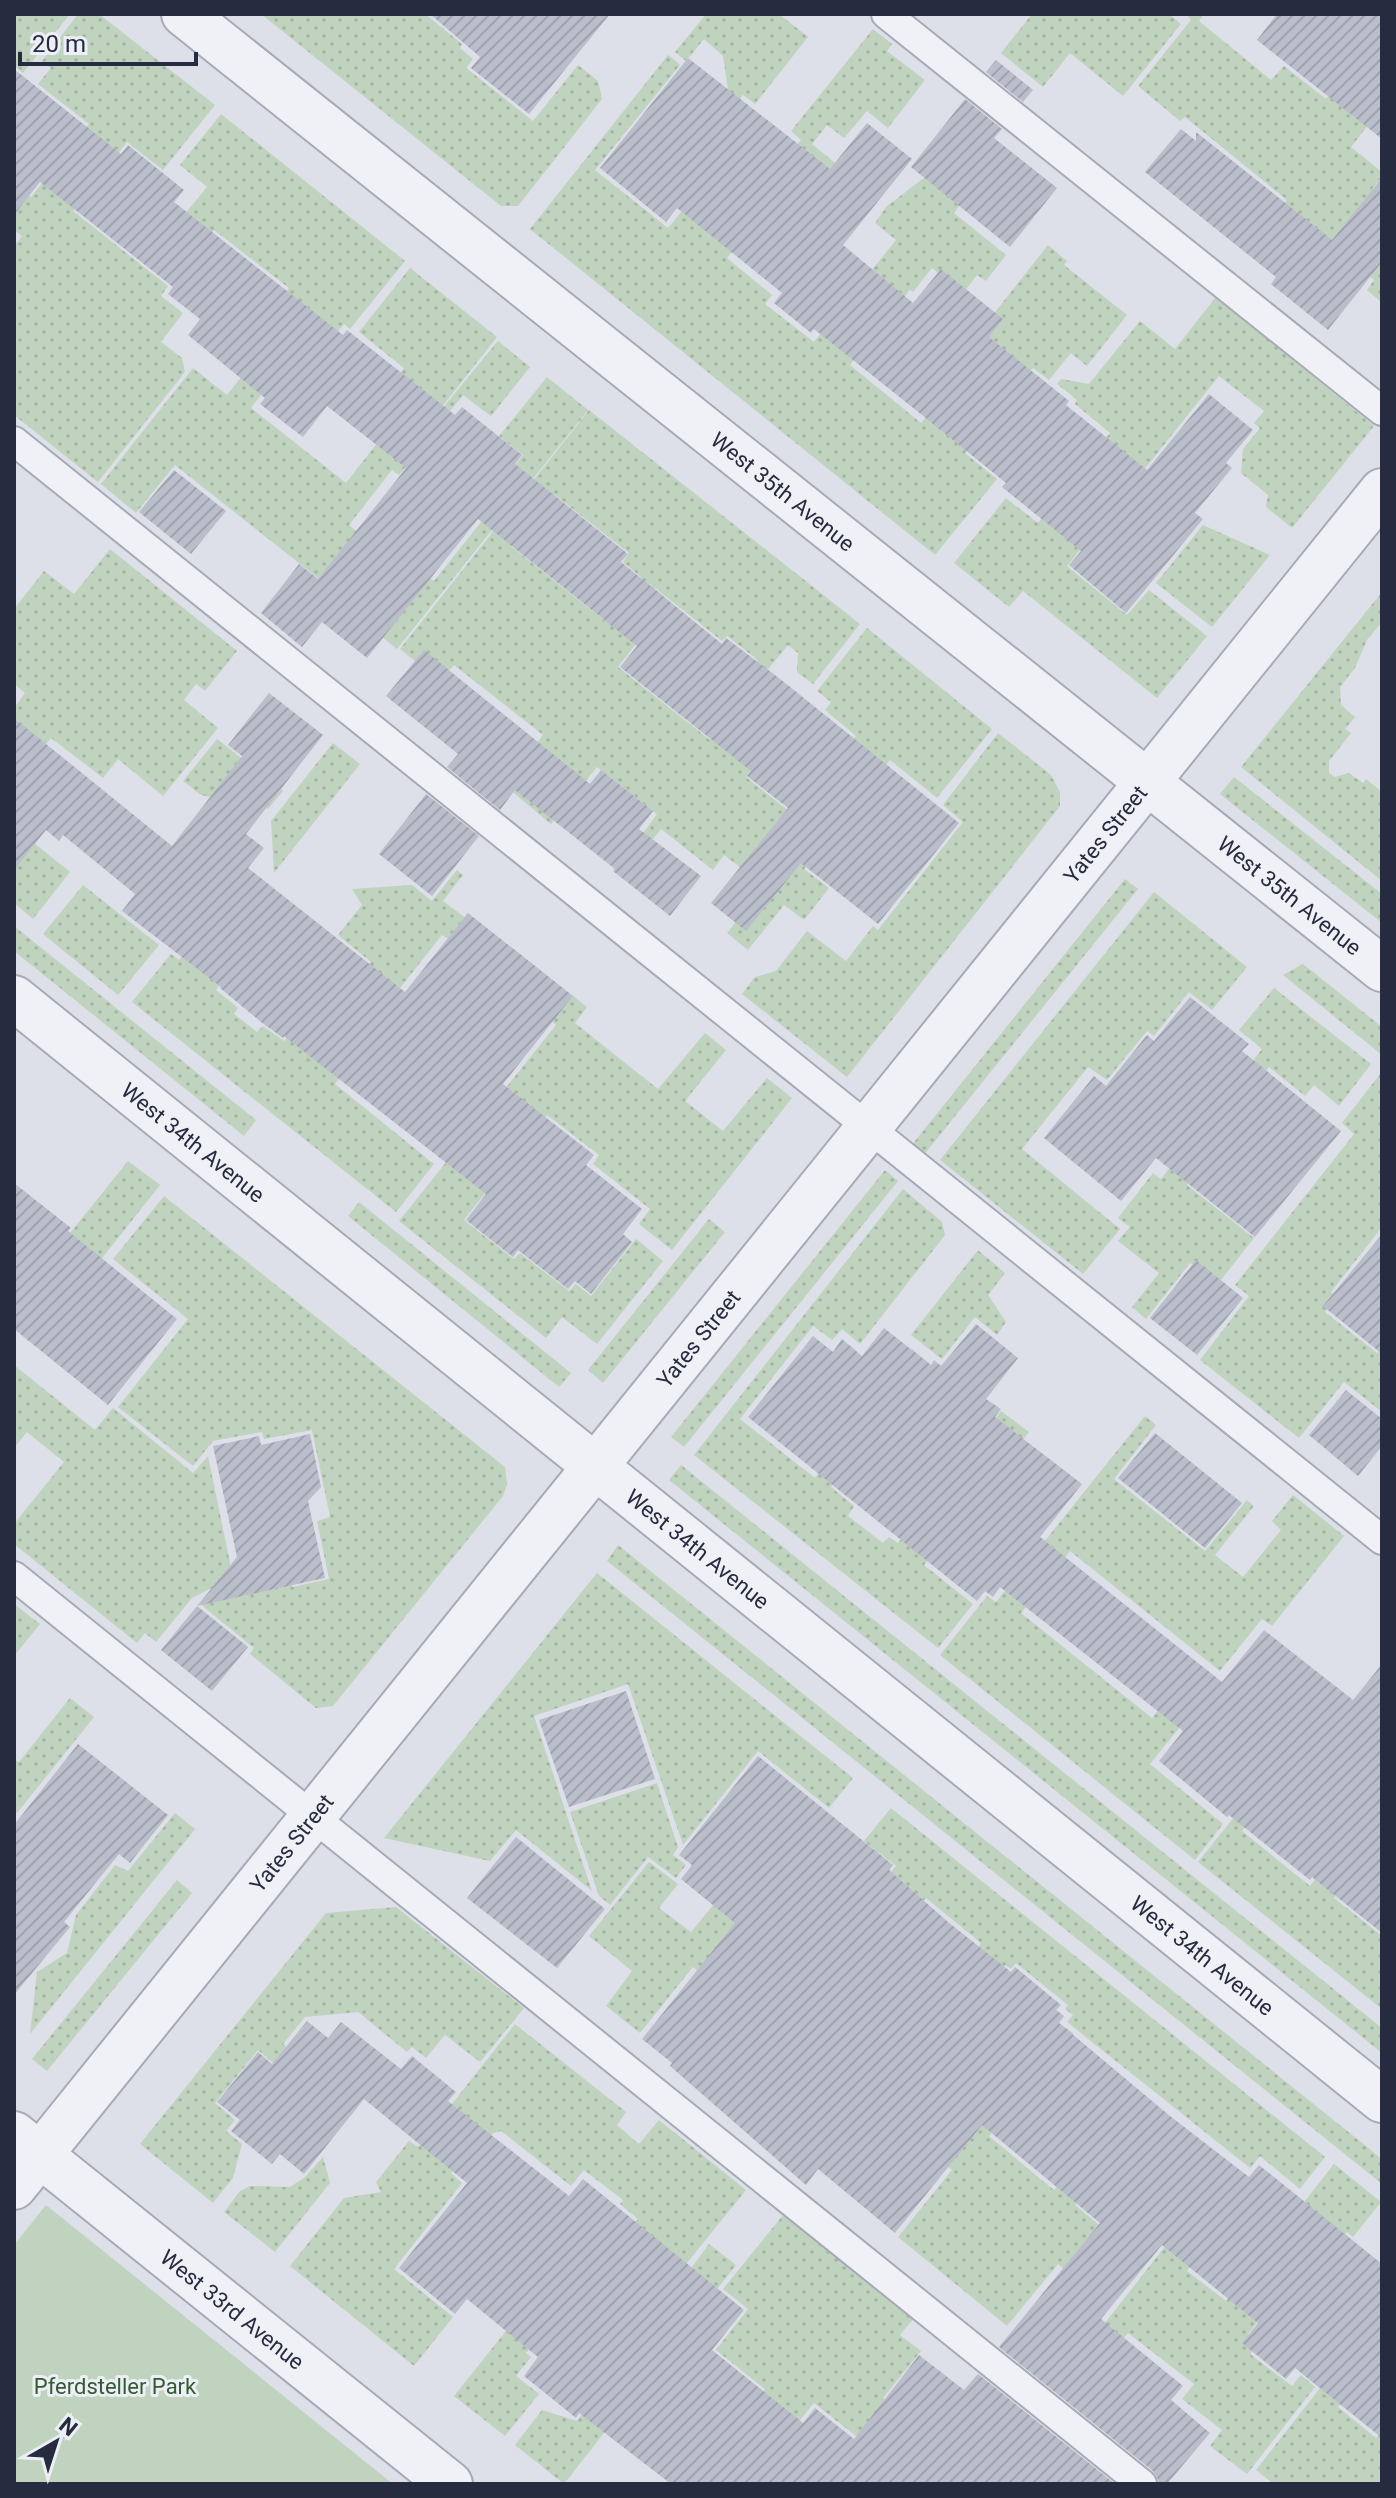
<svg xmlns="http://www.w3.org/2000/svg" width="1396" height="2498" viewBox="0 0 1396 2498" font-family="Roboto,sans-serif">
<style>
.grass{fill:url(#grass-dots);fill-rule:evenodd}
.park{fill:#c0d3be}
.building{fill:url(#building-hatch)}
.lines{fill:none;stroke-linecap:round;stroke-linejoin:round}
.lane-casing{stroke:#a6aab6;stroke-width:32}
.street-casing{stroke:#a6aab6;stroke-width:48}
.lane{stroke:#f0f1f6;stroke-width:28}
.street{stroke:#f0f1f6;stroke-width:44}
.labels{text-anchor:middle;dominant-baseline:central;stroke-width:6;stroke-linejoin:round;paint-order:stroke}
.street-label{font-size:22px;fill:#262b40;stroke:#edeff6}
.park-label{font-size:22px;fill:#335c32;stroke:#edeff6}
</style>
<defs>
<pattern id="grass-dots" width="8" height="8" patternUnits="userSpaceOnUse" patternTransform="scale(2)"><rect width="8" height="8" fill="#c0d3be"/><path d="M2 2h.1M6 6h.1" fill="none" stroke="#a5b5a4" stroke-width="1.8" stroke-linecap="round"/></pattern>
<pattern id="building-hatch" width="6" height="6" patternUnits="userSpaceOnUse" patternTransform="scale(2)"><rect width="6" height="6" fill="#babecb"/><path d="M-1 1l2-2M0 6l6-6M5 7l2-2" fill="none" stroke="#a0a3af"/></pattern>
</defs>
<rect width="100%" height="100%" fill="#dde0e8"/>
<g class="grass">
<polygon points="14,14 70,14 23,73 14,65"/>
<polygon points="78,14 99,14 215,105 163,170 127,142 73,211 168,286 161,296 183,313 161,342 182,358 185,372 98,482 14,415 14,246 22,236 14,230 14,185 31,197 89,124 38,84 51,68 42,61"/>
<polygon points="261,14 425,14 462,44 460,48 473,59 466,68 533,121 578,65 598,81 602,99 518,206 501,206"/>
<polygon points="706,14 779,14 808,37 755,104 743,95 737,102 729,96 723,56 704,39 686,61 675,52"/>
<polygon points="1032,14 1169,14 1181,24 1123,96 1070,53 1043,87 1001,53"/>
<polygon points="1189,14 1204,14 1199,21 1271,80 1284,66 1326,99 1331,93 1369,124 1351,147 1382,172 1382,177 1372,189 1382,198 1382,303 1367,290 1374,280 1310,228 1262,231 1287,200 1185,117 1180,121 1138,86 1191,20 1188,16"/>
<polygon points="873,29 892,44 887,51 925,80 888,128 867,111 844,138 827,125 812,144 841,168 776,196 727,258 772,295 765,304 814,342 896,240 875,223 886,207 925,177 960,205 954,213 1006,255 986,281 977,275 963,293 932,268 913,292 910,290 850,365 921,423 983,347 974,339 1048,245 1067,261 1064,265 1127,315 1087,366 1071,353 1049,380 1033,368 965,453 997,479 935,555 530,229 668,55 680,65 595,170 668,228 691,200 744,209 801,140 791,131"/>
<polygon points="221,114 405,261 350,329 344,324 337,333 319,320 251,408 346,483 417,392 398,376 404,368 359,332 410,268 497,337 408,450 498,341 530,367 491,416 463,395 399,475 392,470 349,525 385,555 348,602 175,465 136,513 101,484 193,368 227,395 297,307 283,296 289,288 214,230 171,283 175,226 207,187 180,165"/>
<polygon points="1216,297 1374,426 1292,528 1266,507 1268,495 1241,473 1243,449 1260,428 1254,423 1264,411 1219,376 1067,566 1127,615 1149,590 1207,636 1157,698 1023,591 1009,607 954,563 1006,498 1038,523 1110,433 1075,404 1077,400 1057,384 1061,379 1089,384 1140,321 1175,349"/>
<polygon points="547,377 588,410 397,649 354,614 424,574 434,581 516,478 510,472 523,455 499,436"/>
<path d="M 589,410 L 860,624 L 813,684 L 797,672 L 798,653 L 788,645 L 765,673 L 755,665 L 758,660 L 727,636 L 722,641 L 645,580 L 669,601 L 618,667 L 710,740 L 762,675 L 763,755 L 746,777 L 827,841 L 804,869 L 829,888 L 804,920 L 784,905 L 748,950 L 727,933 L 765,886 L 724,855 L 713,870 L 661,829 L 650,843 L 641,836 L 657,814 L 597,767 L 551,824 L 504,785 L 543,735 L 454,665 L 440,681 L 400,649 ZM 555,495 L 629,553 L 623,562 L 641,577 L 605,621 L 512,547 Z"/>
<polygon points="1203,525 1270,555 1212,627 1156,583"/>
<polygon points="110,549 237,651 205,691 196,684 184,700 218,728 163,796 118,759 103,778 51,738 14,785 14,708 25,693 14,684 14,609 44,571 74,594"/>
<polygon points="1382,592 1382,622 1367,640 1355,668 1340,687 1341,705 1355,717 1345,729 1351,733 1329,761 1329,773 1335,777 1349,773 1363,783 1366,779 1382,792 1382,881 1241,767"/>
<polygon points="867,628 992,729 937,798 890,760 828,837 851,742 856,736 825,710 831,702 817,691"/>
<polygon points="998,733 1051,775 1060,792 1060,806 847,1077 742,994 755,977 776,971 807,931 846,961 873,926 878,930 963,822 943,805"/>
<polygon points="217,739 283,791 268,809 201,795 183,781"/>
<polygon points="333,743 360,764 274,873 271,821"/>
<polygon points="1234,777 1382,894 1382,923 1220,794"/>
<polygon points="14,827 70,872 33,919 14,903"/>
<polygon points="457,870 463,875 443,901 467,919 450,940 442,935 351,1050 357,1055 335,1084 434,1164 396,1212 132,1002 171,954 179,960 198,935 274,918 216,990 238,1008 234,1014 257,1032 263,1026 284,1041 321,996 335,1008 371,962 338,935 362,905 352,889 412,885 432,901"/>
<polygon points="1125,879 1138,889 923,1156 911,1146"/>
<polygon points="83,885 159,945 118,995 43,934"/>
<polygon points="1154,892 1247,967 1212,1010 1189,992 1154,1036 1147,1031 1107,1080 1088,1067 1022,1149 1120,1229 1083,1274 940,1160"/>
<polygon points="14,926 256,1120 244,1136 14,951"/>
<polygon points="1303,964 1382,1027 1382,1055 1283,975"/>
<polygon points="1274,988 1371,1064 1339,1106 1314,1085 1305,1096 1269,1067 1193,1164 1199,1170 1187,1185 1254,1238 1217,1285 1190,1263 1146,1319 1132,1307 1159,1273 1118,1241 1130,1227 1118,1218 1153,1173 1161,1179 1262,1049 1239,1030"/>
<polygon points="572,995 587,1007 575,1023 658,1089 705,1033 726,1050 685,1101 723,1131 767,1078 792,1098 672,1250 639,1224 650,1209 593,1164 599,1155 547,1115 464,1220 514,1259 520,1253 569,1291 576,1284 591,1296 636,1239 663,1261 597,1344 562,1317 546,1338 399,1221 556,1025 551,1020"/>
<polygon points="1381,1073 1382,1227 1331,1292 1337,1297 1325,1312 1377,1353 1382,1347 1382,1412 1344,1382 1299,1438 1200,1360 1249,1296 1235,1285 1354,1134 1342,1123"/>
<polygon points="128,1161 160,1185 81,1285 33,1279"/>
<polygon points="885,1170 898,1181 684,1447 671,1437"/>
<polygon points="903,1189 942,1222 945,1235 860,1344 842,1329 832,1340 813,1326 740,1419 815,1478 861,1420 858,1416 912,1349 929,1363 831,1487 854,1506 848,1516 883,1543 889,1537 898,1543 1001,1411 1029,1432 924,1565 973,1604 938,1648 694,1455"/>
<polygon points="164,1196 505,1467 507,1484 503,1496 333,1706 316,1708 250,1654 254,1648 199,1603 236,1583 288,1572 292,1587 329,1579 317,1521 330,1517 312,1430 264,1439 262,1432 213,1441 193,1466 118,1407 188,1319 113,1259"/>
<polygon points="359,1202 571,1373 559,1387 348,1216"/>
<polygon points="709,1219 725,1232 603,1383 588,1370"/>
<polygon points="978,1250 1005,1273 988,1295 1006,1322 997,1335 975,1317 942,1359 911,1335"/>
<polygon points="14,1365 95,1430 113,1408 193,1473 208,1456 233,1577 192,1598 156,1642 145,1633 137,1643 14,1544 14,1524 64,1462 27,1432 14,1448"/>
<polygon points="1145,1416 1156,1425 1114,1479 1205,1551 1247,1500 1254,1506 1215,1555 1243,1577 1281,1530 1272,1521 1293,1495 1344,1536 1272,1626 1262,1619 1220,1671 1070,1551 1021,1613 1152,1718 1196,1664 1217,1681 1150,1764 1223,1824 1195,1860 940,1655 987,1596 996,1602"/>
<polygon points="681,1465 1382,2028 1382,2053 669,1480"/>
<polygon points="618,1545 1382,2159 1382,2184 607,1561"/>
<polygon points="597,1573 853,1778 829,1808 758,1751 683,1845 628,1684 534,1716 592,1891 516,1830 490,1861 384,1838"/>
<polygon points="14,1604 40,1624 14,1656"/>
<polygon points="1338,1688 1349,1697 1242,1831 1310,1886 1380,1800 1382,1838 1334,1898 1382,1936 1382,2009 1198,1862"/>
<polygon points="70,1698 94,1717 17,1813 14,1810 14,1759 19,1762"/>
<polygon points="657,1783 678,1847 673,1855 686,1865 676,1878 648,1857 610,1905 599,1896 570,1812"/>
<polygon points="891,1808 1325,2157 1300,2189 1260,2156 1250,2168 1067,2022 1073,2015 1065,2009 1068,2005 1016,1963 1011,1969 1005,1965 997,1975 973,1955 981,1943 926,1898 914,1911 880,1885 896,1866 864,1841"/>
<polygon points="175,1813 195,1829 30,2034 37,1972 67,1953 76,1915 115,1865 128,1871"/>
<polygon points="649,1862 678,1884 659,1908 691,1932 719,1898 735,1909 754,2015 693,1967 640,2033 606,2006 632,1971 589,1936"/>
<polygon points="177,1880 192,1893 47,2071 32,2059"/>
<polygon points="396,1907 524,2008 480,2062 445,2035 426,2058 412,2047 407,2052 358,2012 305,2017 283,2044 291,2051 278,2067 258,2050 215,2103 235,2120 226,2131 242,2144 233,2178 213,2203 140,2144 326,1913"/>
<polygon points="515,2024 626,2112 617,2125 639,2144 659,2120 746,2190 678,2274 611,2253 638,2219 620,2204 623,2200 584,2170 571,2186 501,2131 493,2133 483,2146 476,2141 451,2173 462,2183 394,2269 453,2317 414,2366 290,2266 344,2198 381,2192 376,2182 409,2141 418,2147"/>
<polygon points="1062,2025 1073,2033 989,2136 1054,2190 1094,2141 1114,2157 1075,2205 1144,2262 1109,2305 1058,2264 1007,2326 898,2237 952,2170 880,2112 989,2113"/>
<polygon points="323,2157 330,2183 275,2252 224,2212 240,2191 250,2186 290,2187 305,2177"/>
<polygon points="1334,2164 1381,2202 1353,2237 1347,2232 1336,2245 1324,2237 1248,2334 1259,2342 1250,2354 1292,2386 1301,2375 1315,2387 1247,2474 1210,2446 1222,2430 1182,2399 1194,2384 1128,2333 1079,2394 1060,2380 1171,2239 1197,2258 1187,2271 1226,2301"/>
<polygon points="784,2214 914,2318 900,2335 921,2351 883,2398 929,2435 866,2444 814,2403 791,2431 695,2484 721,2444 765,2389 716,2350 748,2309 723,2289"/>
<polygon points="709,2244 736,2265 564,2484 515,2445 542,2410 577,2421"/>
<polygon points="589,2274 526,2353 531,2357 516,2376 539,2394 505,2436 454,2396 546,2281"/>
<polygon points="1324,2383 1347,2395 1338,2407 1376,2438 1382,2431 1382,2484 1274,2484 1256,2470"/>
</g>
<polygon class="park" points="46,2205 393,2484 14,2484 14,2245"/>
<g class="building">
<polygon points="430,14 610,14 529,114 471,68 480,57"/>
<polygon points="1277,14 1382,14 1382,139 1257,40"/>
<polygon points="688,58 830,169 867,123 912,159 843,245 913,303 941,269 1003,319 989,337 1069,401 1066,405 1147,470 1209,394 1253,430 1226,463 1232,468 1195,513 1203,519 1126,613 1069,565 1081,551 1002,487 1006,483 922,415 814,329 811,333 774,303 782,293 677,208 666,222 600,168"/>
<polygon points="996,60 1033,90 1023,102 986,72"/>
<polygon points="14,69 121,154 128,145 184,190 174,202 343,335 347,330 455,415 462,407 522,455 515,464 628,554 621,562 722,644 726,638 784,682 959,823 878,924 801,863 746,931 711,903 788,808 747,776 751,771 620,667 637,646 478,519 367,658 322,622 302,647 261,613 299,564 318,579 406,468 327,406 303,437 260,404 265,398 188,335 200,319 168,294 173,287 40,182 14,215"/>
<polygon points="965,99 1002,129 994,138 1057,188 1010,247 911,167"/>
<polygon points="1181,129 1196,141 1196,132 1332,240 1382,178 1382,262 1328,330 1271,284 1276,277 1145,172"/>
<polygon points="174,470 226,511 191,554 139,512"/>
<polygon points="424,650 590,784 601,770 653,811 639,829 701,876 670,916 613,871 615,869 515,790 500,810 447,767 458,754 386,696"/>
<polygon points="269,693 323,735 246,834 264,848 248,868 405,992 468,913 573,996 503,1084 594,1155 586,1165 642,1209 623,1234 632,1242 591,1294 575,1281 568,1289 518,1250 513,1257 466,1220 486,1194 284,1036 283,1038 261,1022 220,988 221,987 122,911 135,894 63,835 59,841 46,830 14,870 14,718 172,846 242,756 228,745"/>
<polygon points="426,794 479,836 432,896 379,854"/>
<polygon points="1190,997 1249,1044 1242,1051 1341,1131 1255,1237 1156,1158 1121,1201 1044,1138 1094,1076 1106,1086 1147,1035 1154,1041"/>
<polygon points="14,1183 71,1228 68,1231 177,1319 108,1405 14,1329"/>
<polygon points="1382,1234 1382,1354 1323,1306"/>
<polygon points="1196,1260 1243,1298 1197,1355 1150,1318"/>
<polygon points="976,1324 1018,1358 986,1399 1001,1409 995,1417 1082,1484 1040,1537 1222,1682 1264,1630 1353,1700 1382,1664 1382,1933 1312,1877 1310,1880 1229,1815 1227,1817 1159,1761 1183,1731 1000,1587 993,1597 985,1591 977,1601 748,1417 813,1336 833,1352 842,1339 862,1356 884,1328 931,1365 934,1360 941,1366"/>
<polygon points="1346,1390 1382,1419 1382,1446 1358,1476 1309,1435"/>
<polygon points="1155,1433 1242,1503 1205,1548 1118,1478"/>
<polygon points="310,1434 321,1487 308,1501 325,1578 197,1606 237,1557 213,1446 259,1436 261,1445"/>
<polygon points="197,1606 248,1647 212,1691 161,1650"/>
<polygon points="626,1691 655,1779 569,1807 539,1720"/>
<polygon points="78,1744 168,1815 130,1863 119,1854 64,1922 70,1927 14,1995 14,1825"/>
<polygon points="758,1756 893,1865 889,1870 948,1922 1011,1972 1015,1967 1061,2005 1056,2010 1064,2016 1059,2023 1170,2116 1249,2177 1259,2165 1382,2264 1382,2438 1295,2368 1286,2379 1242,2343 1258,2323 1162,2245 1101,2319 1183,2386 1171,2400 1210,2433 1167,2484 1159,2484 1157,2477 1153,2471 999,2347 1100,2223 982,2125 895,2233 818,2169 806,2185 670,2066 672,2063 642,2039 735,1923 681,1879 692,1865 679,1855"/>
<polygon points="516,1837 605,1909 557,1968 467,1898"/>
<polygon points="307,2021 328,2038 341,2022 401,2069 412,2056 456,2092 448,2101 569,2196 583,2179 744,2310 712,2350 803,2423 815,2408 854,2439 919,2355 964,2390 978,2374 1115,2484 671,2484 579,2413 576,2418 524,2376 538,2357 467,2299 455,2314 399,2268 467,2183 364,2099 304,2174 280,2154 272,2164 231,2131 240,2120 217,2102 258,2052 272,2064"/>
</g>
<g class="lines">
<g class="lane-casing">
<g id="lane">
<polyline points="886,14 1382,411"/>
<polyline points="14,441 1382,1540"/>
<polyline points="14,1576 1142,2484"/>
</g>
</g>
<g class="street-casing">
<g id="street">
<path id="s1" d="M 184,14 L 1382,969"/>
<path id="s2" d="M 14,998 L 1382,2100"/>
<path id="s3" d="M 14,2134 L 450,2484"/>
<path id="s4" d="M 14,2187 L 1382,491"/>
</g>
</g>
<use href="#lane" class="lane"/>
<use href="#street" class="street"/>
</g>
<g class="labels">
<g class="street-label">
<text stroke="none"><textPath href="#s1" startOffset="766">West 35th Avenue</textPath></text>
<text stroke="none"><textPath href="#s4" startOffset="1738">Yates Street</textPath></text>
<text stroke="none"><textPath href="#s1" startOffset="1414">West 35th Avenue</textPath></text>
<text stroke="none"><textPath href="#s2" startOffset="230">West 34th Avenue</textPath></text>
<text stroke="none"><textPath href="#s4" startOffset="1090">Yates Street</textPath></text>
<text stroke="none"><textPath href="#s2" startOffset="878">West 34th Avenue</textPath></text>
<text stroke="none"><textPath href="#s4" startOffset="442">Yates Street</textPath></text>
<text stroke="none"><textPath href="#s2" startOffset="1526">West 34th Avenue</textPath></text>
<text stroke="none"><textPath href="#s3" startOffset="280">West 33rd Avenue</textPath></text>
</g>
<g class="park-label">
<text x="115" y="2386">Pferdsteller Park</text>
</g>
</g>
<rect width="1396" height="2498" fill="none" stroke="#262b40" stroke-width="32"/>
<g transform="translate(56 2442) rotate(39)" stroke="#edeff6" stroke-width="6" paint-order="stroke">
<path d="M0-6L14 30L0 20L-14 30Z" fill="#262b40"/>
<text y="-12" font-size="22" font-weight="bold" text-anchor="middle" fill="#262b40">N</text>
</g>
<path d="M20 52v12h176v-12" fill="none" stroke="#262b40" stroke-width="4"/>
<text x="32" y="52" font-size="24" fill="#262b40" stroke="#edeff6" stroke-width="6" paint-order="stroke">20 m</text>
</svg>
